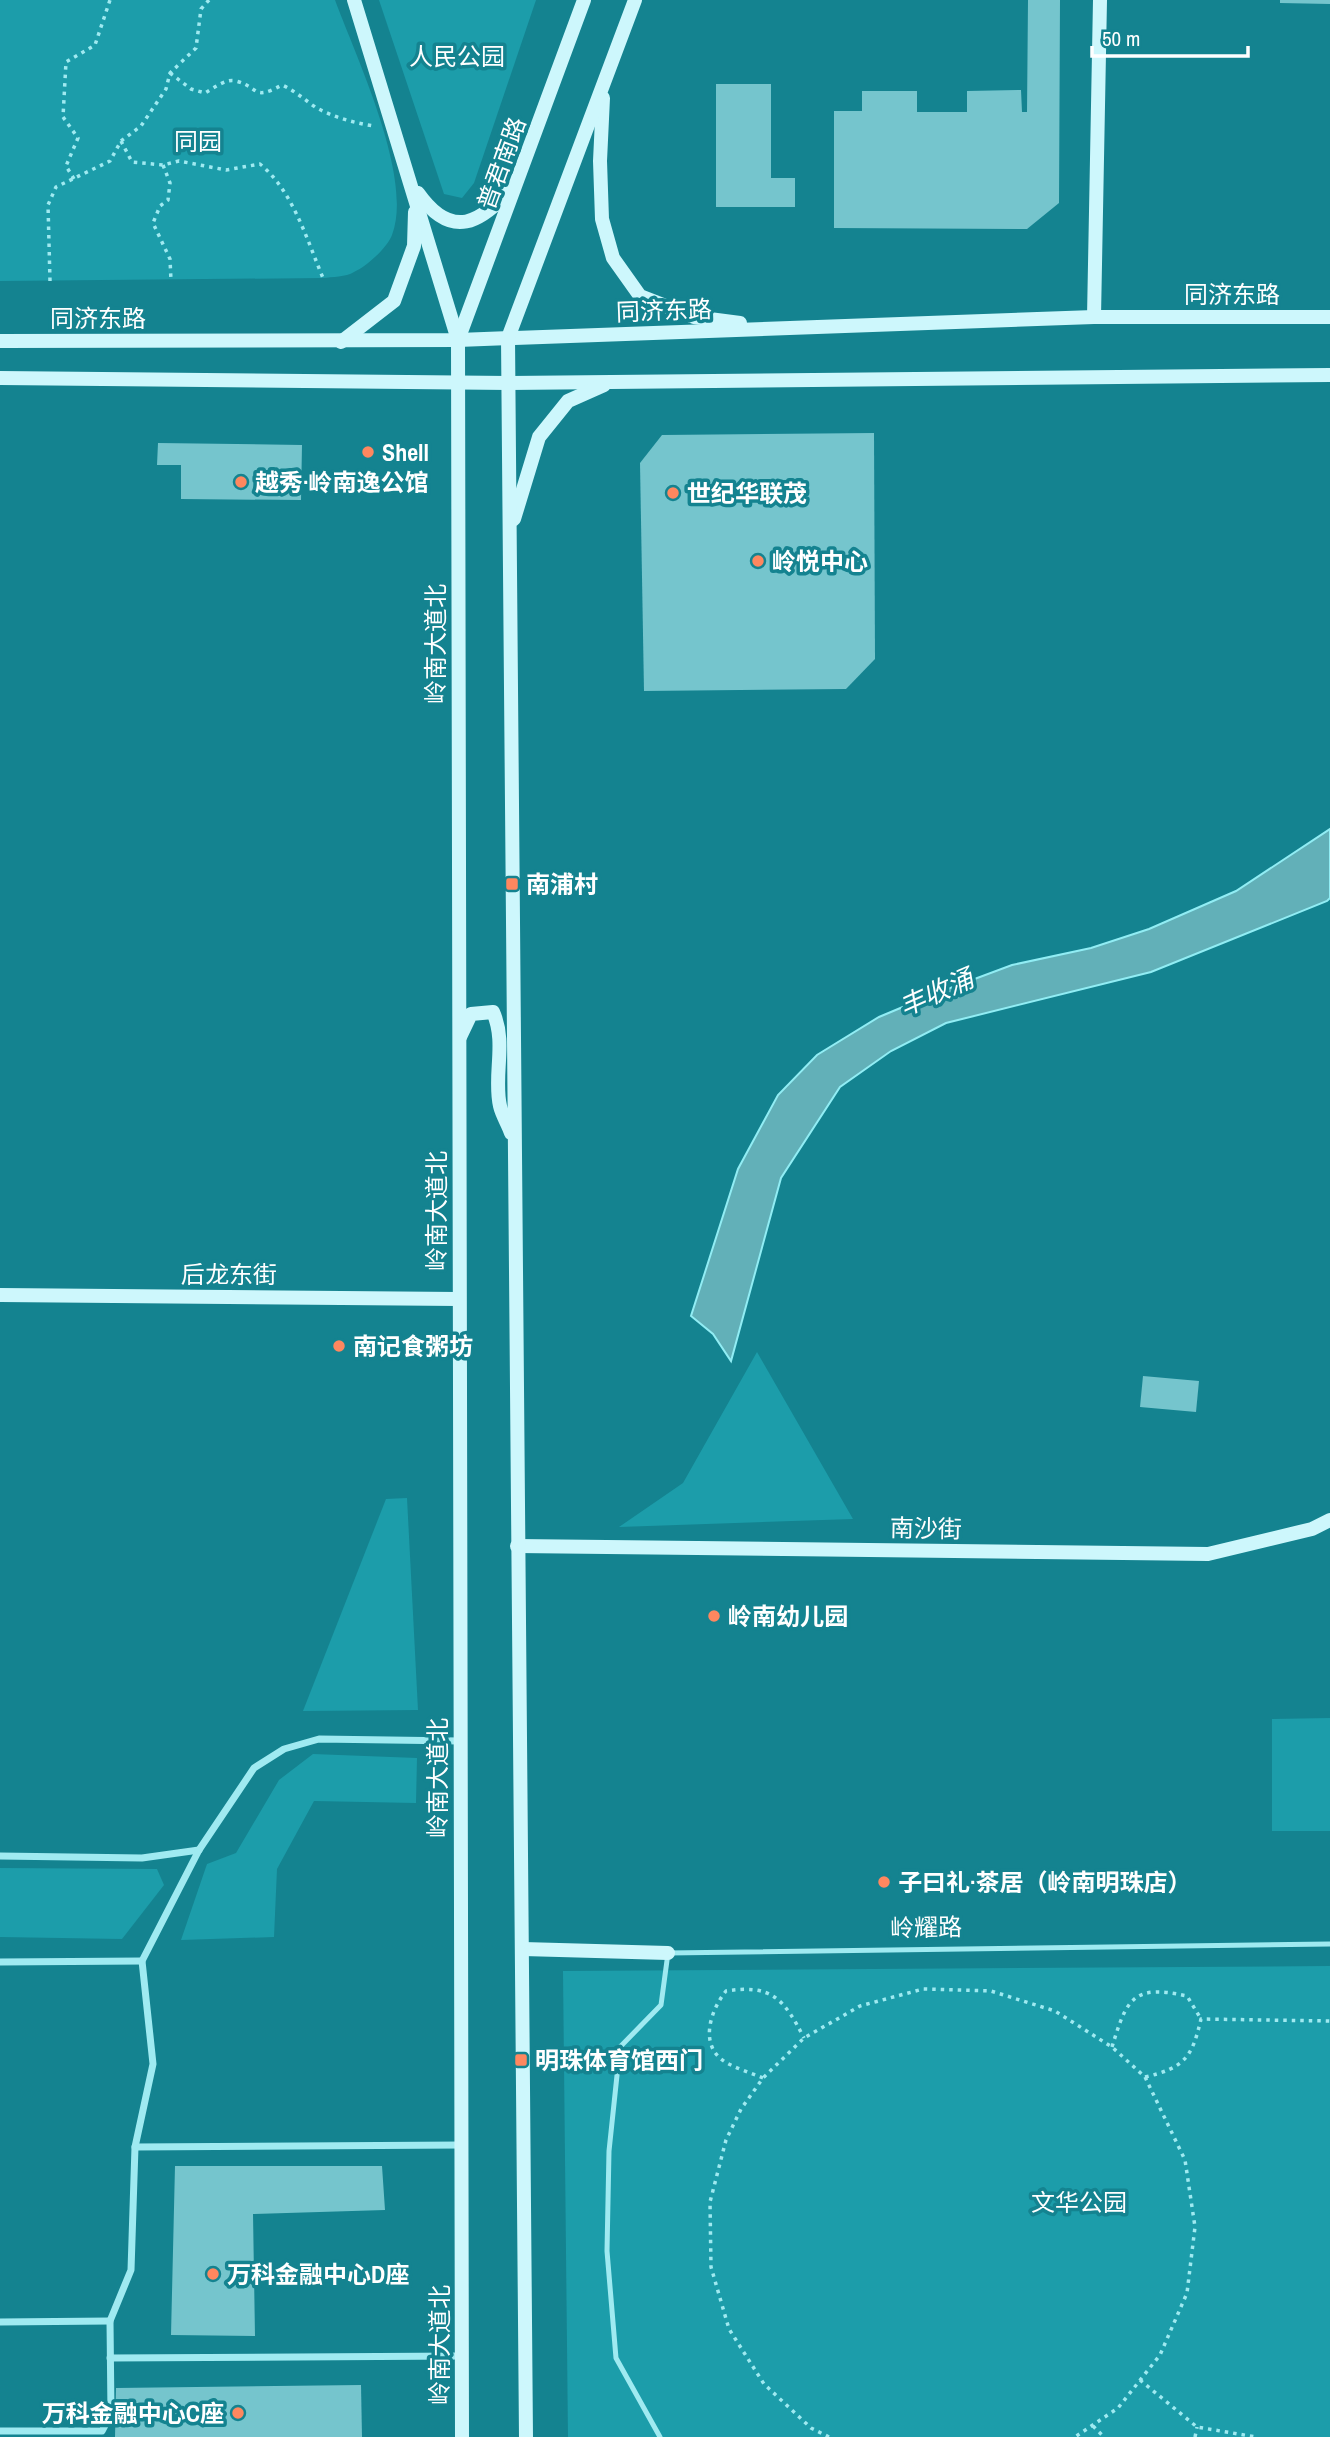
<svg xmlns="http://www.w3.org/2000/svg" width="1330" height="2437" viewBox="0 0 1330 2437" font-family="'Archivo Narrow','Noto Sans SC',sans-serif">
<style>
.green{fill:#1c9daa}
.water{fill:#62b0b8;stroke:#91edf4;stroke-width:2}
.building{fill:#75c5cd}
.lines{fill:none;stroke-linecap:round;stroke-linejoin:round}
.path{stroke:#9feaf1;stroke-width:3.5;stroke-dasharray:3.5 5;stroke-linecap:butt}
.lane{stroke:#9feaf1;stroke-width:5}
.street{stroke:#9feaf1;stroke-width:7}
.secondary{stroke:#cdf7fc;stroke-width:14}
.poi-dot{fill:#ff875f;stroke:#148390;stroke-width:2.5}
.labels{text-anchor:middle;dominant-baseline:central;stroke-width:7;stroke-linejoin:round;paint-order:stroke}
.park-label{font-size:24px;fill:#fff;stroke:#148390}
.street-label{font-size:24px;fill:#fff;stroke:#148390}
.poi-label{font-size:24px;font-weight:bold;fill:#fff;stroke:#148390;text-anchor:start}
.water-label{font-size:26px;font-style:italic;fill:#fff;stroke:#148390}
</style>
<rect width="100%" height="100%" fill="#148390"/>
<g class="green">
<path d="M 0,0 L 335,0 C 356,57 414,178 392,235 C 387,248 367,266 354,272 C 346,277 332,277 323,278 L 0,281 Z"/>
<polygon points="379,0 536,0 474,183 462,198 444,194"/>
<polygon points="757,1352 853,1519 619,1527 683,1483"/>
<polygon points="407,1498 418,1710 303,1711 386,1499"/>
<polygon points="1330,1718 1330,1831 1272,1831 1272,1719"/>
<polygon points="313,1754 417,1758 416,1803 314,1801 277,1869 274,1937 181,1940 207,1864 236,1853 279,1780"/>
<polygon points="0,1868 157,1869 164,1885 122,1939 0,1937"/>
<polygon points="1330,1966 1330,2437 568,2437 563,1971"/>
</g>
<polygon class="water" points="1330,829 1330,898 1327,901 1151,972 946,1023 891,1051 840,1087 781,1178 731,1361 713,1334 691,1316 738,1169 778,1095 817,1055 879,1017 929,996 1012,965 1091,948 1149,929 1236,891"/>
<g class="building">
<polygon points="1028,0 1060,0 1059,203 1027,229 834,228 834,111 862,111 862,91 917,91 917,112 967,112 967,91 1021,90 1022,112 1027,112"/>
<polygon points="1280,0 1330,0 1330,4 1280,3"/>
<polygon points="716,84 771,84 771,178 795,178 795,207 716,207"/>
<polygon points="874,433 875,659 846,689 644,691 640,463 662,435"/>
<polygon points="158,443 302,445 301,500 181,499 181,465 157,465"/>
<polygon points="1143,1376 1199,1381 1196,1412 1140,1407"/>
<polygon points="175,2166 382,2166 385,2210 253,2214 255,2336 171,2335"/>
<polygon points="361,2385 362,2437 115,2437 116,2388"/>
</g>
<g class="lines">
<g class="path">
<path d="M 170,73 L 191,89 L 205,93 C 214,88 226,78 236,81 C 261,88 252,101 282,85 C 295,91 304,99 315,107 C 333,117 354,123 374,126"/>
<path d="M 121,141 L 132,162 L 163,165 L 179,161 L 226,170 L 260,164 C 293,191 307,240 323,278"/>
<polyline points="163,165 170,183 168,200 160,206 153,223 170,259 171,281"/>
<polyline points="74,179 66,166 78,138 63,117 66,62 95,45 110,0"/>
<polyline points="50,281 48,205 56,187 110,161 121,141 141,126 166,89 170,73 196,48 201,9 209,0"/>
<path d="M 1112,2047 C 1127,1998 1133,1984 1187,1996 L 1201,2019"/>
<path d="M 1145,2077 C 1184,2068 1192,2058 1201,2019 L 1330,2021"/>
<path d="M 763,2078 C 751,2073 738,2069 727,2063 C 698,2047 710,2011 726,1991 C 772,1984 784,1999 804,2038"/>
<polyline points="1140,2380 1197,2427 1256,2437"/>
<polyline points="1093,2426 1104,2437"/>
<polyline points="829,2437 811,2428 764,2384 729,2329 711,2267 710,2202 726,2140 741,2109 763,2078 804,2038 860,2006 923,1989 991,1991 1055,2011 1112,2047 1145,2077 1185,2160 1195,2227 1187,2293 1160,2355 1118,2408 1075,2437"/>
<polyline points="1195,2437 1197,2427"/>
</g>
<polyline class="lane" points="660,2437 616,2358 607,2251 609,2151 620,2047 661,2005 668,1953 1330,1944"/>
<g class="street">
<polyline points="0,1856 142,1858 199,1850"/>
<polyline points="0,1962 142,1961"/>
<polyline points="135,2147 462,2145"/>
<polyline points="0,2322 110,2321"/>
<polyline points="110,2358 461,2356"/>
<polyline points="0,2431 102,2431 111,2414 110,2321 131,2270 135,2147 153,2064 142,1961 199,1850 254,1768 284,1749 319,1739 460,1741"/>
</g>
<g class="secondary">
<polyline points="354,0 458,340 462,2437"/>
<polyline points="603,98 600,161 602,219 613,258 640,296 694,317 740,323"/>
<path d="M 418,193 C 452,241 481,223 513,187"/>
<polyline points="1094,317 1100,0"/>
<polyline points="458,340 584,0"/>
<polyline points="0,341 458,340 1094,317 1330,317"/>
<polyline points="341,342 394,301 414,246 415,212"/>
<polyline points="0,378 509,383 1330,375"/>
<polyline points="514,519 539,437 568,401 604,385"/>
<path d="M 460,1037 L 471,1014 L 493,1012 C 507,1043 493,1075 500,1106 C 502,1115 508,1124 511,1133"/>
<polyline points="0,1295 458,1299"/>
<polyline points="517,1546 1208,1554 1312,1529 1330,1520"/>
<polyline points="523,1949 668,1953"/>
<polyline points="526,2437 508,338 635,0"/>
</g>
</g>
<g class="poi-dot">
<circle cx="368" cy="452" r="7"/>
<circle cx="241" cy="482" r="7"/>
<circle cx="673" cy="493" r="7"/>
<circle cx="758" cy="561" r="7"/>
<rect x="505" y="877" width="14" height="14" rx="3.5"/>
<circle cx="339" cy="1346" r="7"/>
<circle cx="714" cy="1616" r="7"/>
<circle cx="884" cy="1882" r="7"/>
<rect x="514" y="2053" width="14" height="14" rx="3.5"/>
<circle cx="213" cy="2274" r="7"/>
<circle cx="238" cy="2413" r="7"/>
</g>
<g class="labels">
<g class="park-label">
<text x="457" y="56">人民公园</text>
<text x="198" y="141">同园</text>
<text x="1079" y="2202">文华公园</text>
</g>
<g class="street-label">
<text transform="translate(501 163) rotate(-70)">普君南路</text>
<text x="1232" y="294">同济东路</text>
<text transform="translate(664 310) rotate(-2)">同济东路</text>
<text x="98" y="318">同济东路</text>
<text transform="translate(435 644) rotate(-90)">岭南大道北</text>
<text transform="translate(436 1211) rotate(-90)">岭南大道北</text>
<text x="229" y="1274">后龙东街</text>
<text transform="translate(926 1528) rotate(1)">南沙街</text>
<text transform="translate(437 1778) rotate(-90)">岭南大道北</text>
<text transform="translate(926 1927) rotate(-1)">岭耀路</text>
<text transform="translate(439 2345) rotate(-90)">岭南大道北</text>
</g>
<g class="poi-label">
<text x="382" y="452">Shell</text>
<text x="255" y="482">越秀·岭南逸公馆</text>
<text x="687" y="493">世纪华联茂</text>
<text x="772" y="561">岭悦中心</text>
<text x="526" y="884">南浦村</text>
<text x="353" y="1346">南记食粥坊</text>
<text x="728" y="1616">岭南幼儿园</text>
<text x="898" y="1882">子曰礼·茶居（岭南明珠店）</text>
<text x="535" y="2060">明珠体育馆西门</text>
<text x="227" y="2274">万科金融中心D座</text>
<text x="224" y="2413" text-anchor="end">万科金融中心C座</text>
</g>
<g class="water-label">
<text transform="translate(936 992) rotate(-24)">丰收涌</text>
</g>
</g>
<path d="M1092 46v10h156v-10" fill="none" stroke="#ffffff" stroke-width="3.5"/>
<text x="1102" y="46" font-size="21" fill="#ffffff" stroke="#148390" stroke-width="5" paint-order="stroke">50 m</text>
</svg>
